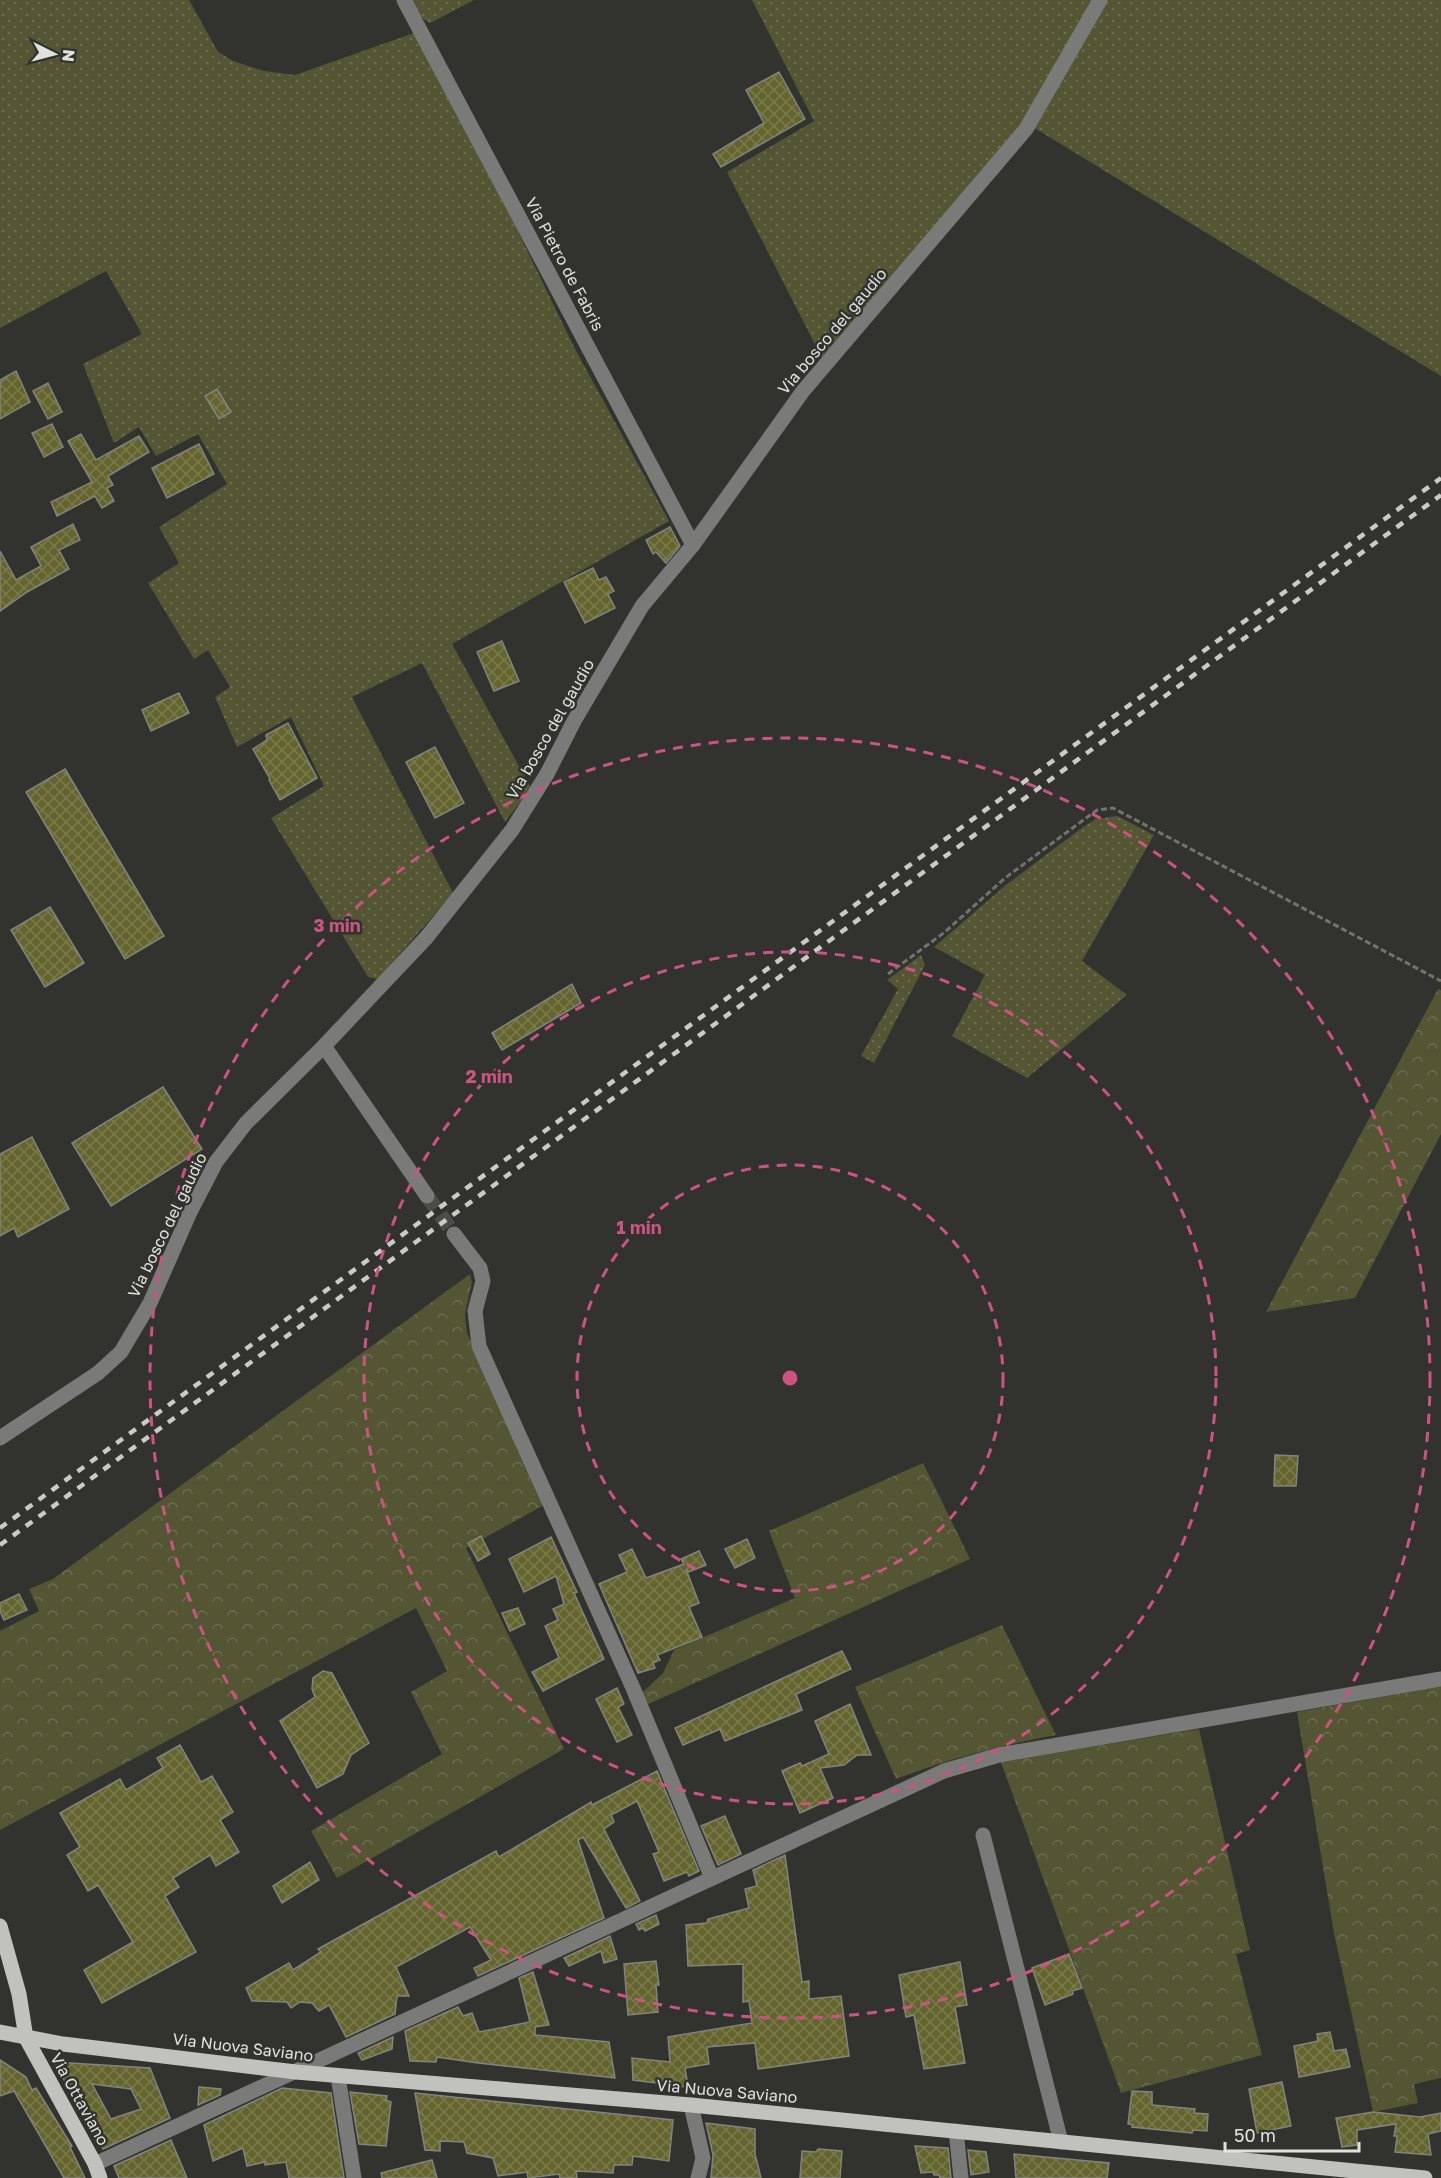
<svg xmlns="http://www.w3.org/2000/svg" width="1441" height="2178" viewBox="0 0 1441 2178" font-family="'Golos Text',sans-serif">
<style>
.green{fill:url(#green-dots)}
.forest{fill:url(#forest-crowns)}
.building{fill:url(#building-cross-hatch);stroke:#83847e;stroke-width:1.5;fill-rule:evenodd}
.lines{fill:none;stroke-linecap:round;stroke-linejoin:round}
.minor-tunnel{stroke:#4c4d48;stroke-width:15;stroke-dasharray:15 8;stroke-linecap:butt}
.path{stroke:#72736f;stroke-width:3;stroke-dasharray:6 3;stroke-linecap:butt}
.minor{stroke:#7a7a78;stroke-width:15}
.major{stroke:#c1c2bd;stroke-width:15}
.rail{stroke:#cacbc7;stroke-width:4.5;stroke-dasharray:8 8;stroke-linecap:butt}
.ring{fill:none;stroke:#cb5482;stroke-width:3;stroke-dasharray:10 8}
.labels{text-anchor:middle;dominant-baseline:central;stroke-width:5;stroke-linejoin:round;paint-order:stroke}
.street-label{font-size:16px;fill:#e1e1de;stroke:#32332e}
.centre{fill:#cb5482;stroke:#32332e;stroke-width:3}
.ring-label{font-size:18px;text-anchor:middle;font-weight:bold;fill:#cb5482;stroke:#32332e;stroke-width:5;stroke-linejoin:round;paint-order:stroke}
</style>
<defs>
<pattern id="green-dots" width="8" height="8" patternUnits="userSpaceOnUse" patternTransform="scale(1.5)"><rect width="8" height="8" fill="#545533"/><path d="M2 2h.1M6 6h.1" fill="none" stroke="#6c6d50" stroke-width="1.8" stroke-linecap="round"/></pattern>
<pattern id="forest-crowns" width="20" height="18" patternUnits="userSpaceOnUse" patternTransform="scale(1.5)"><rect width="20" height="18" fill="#545533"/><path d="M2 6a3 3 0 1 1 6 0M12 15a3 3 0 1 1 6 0" fill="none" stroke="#6c6d50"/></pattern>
<pattern id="building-cross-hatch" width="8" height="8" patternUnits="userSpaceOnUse" patternTransform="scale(1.5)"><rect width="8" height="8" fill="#64652e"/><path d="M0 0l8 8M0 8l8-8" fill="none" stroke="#7a7b4c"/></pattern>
</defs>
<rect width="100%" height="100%" fill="#32332e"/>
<g class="green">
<polygon points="0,0 189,0 218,52 233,61 264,71 295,75 414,33 511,217 574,347 669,521 452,644 531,788 505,822 422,663 352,697 453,893 378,979 368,977 271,818 324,786 291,717 237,747 215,697 230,687 208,650 194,659 148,583 179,563 159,527 227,484 198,434 156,456 139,427 114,443 83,364 142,334 106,271 0,328"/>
<polygon points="411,0 474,0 430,23 419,16"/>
<polygon points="752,0 1441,0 1441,376 1023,121 822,358 727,172 814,121"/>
<polygon points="1117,816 1154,835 1082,961 1127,995 1027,1078 952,1036 985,975 934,947 1006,885 1083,827 1096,819"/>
<polygon points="921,955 925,965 874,1063 861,1056 898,989 887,980"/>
</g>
<g class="forest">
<polygon points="1438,989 1441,990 1441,1134 1355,1298 1266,1312"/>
<polygon points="470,1274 472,1282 465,1314 467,1333 546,1504 466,1548 564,1749 337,1878 311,1831 442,1754 411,1692 447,1671 416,1608 0,1830 0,1631 39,1611 29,1589 53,1579"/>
<polygon points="923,1463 970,1559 644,1706 641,1697 643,1692 663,1673 674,1650 795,1598 769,1531"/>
<path d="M 1002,1625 L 1056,1735 C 1001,1745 948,1759 896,1779 L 855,1687 Z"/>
<polygon points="1441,1686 1441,2078 1414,2084 1418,2103 1373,2112 1334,1933 1297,1712"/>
<polygon points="1199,1729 1250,1950 1236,1954 1262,2055 1121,2093 1001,1762"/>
</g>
<g class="building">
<polygon points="779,72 805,119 721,167 713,154 764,123 746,90"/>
<polygon points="16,371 30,402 0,419 0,380"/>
<polygon points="48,383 62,412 48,419 33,391"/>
<polygon points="217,389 231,412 219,419 205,396"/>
<polygon points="52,424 63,447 44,457 32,433"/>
<polygon points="81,434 96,460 139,436 149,452 108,476 113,485 107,488 114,501 102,508 95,496 57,516 51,502 92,482 68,441"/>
<polygon points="199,444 214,474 167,498 152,468"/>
<polygon points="73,524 80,540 59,550 69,569 27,592 0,611 0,551 16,580 41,566 31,547"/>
<polygon points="670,527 680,546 666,563 656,552 653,554 646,540"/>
<polygon points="593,568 599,580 606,577 614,591 608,594 615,608 585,623 564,582"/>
<polygon points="502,641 519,681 494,691 477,652"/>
<polygon points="179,693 189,713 151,731 142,710"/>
<polygon points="288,723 317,778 280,800 269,780 270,779 253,749 267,740 266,735"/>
<polygon points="435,747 464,803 435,818 406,762"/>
<polygon points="65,769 164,936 125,959 26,792"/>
<polygon points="50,907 84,963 45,987 11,930"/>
<polygon points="572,984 581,1003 502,1050 492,1033"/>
<polygon points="163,1087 202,1149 111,1206 72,1143"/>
<polygon points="32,1137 69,1209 18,1237 14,1228 0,1236 0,1154"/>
<polygon points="1275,1455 1298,1456 1296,1486 1274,1486"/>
<polygon points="481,1536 490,1554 478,1561 468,1543"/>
<polygon points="551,1537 577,1592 574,1593 604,1659 543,1691 532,1672 559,1658 545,1626 558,1620 553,1609 564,1604 556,1576 524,1592 509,1559"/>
<polygon points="747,1539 755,1558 735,1568 725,1549"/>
<polygon points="632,1549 646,1578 684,1564 681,1559 699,1551 706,1565 688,1572 686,1569 699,1603 689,1607 702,1637 657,1655 660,1660 653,1663 655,1668 638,1673 599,1584 627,1572 619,1555"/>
<polygon points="19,1594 27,1610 4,1620 0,1611 0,1603"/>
<polygon points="518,1608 525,1624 510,1631 502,1613"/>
<polygon points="842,1651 851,1669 796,1694 802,1710 725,1741 720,1729 683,1745 675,1728"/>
<polygon points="323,1671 332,1673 369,1743 351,1755 343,1774 317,1788 280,1721 315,1697 312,1689 313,1678"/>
<polygon points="617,1688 624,1704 618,1707 632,1735 617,1742 596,1699"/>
<polygon points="850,1704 871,1755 857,1755 844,1765 820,1768 833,1798 800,1813 782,1771 800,1763 802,1766 829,1754 815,1721"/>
<polygon points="180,1745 201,1782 212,1776 233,1812 220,1820 239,1852 216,1866 210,1855 173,1878 179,1887 165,1896 196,1952 102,2003 84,1970 133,1942 98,1885 88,1891 67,1855 80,1847 60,1813 120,1779 126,1790 163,1768 157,1758"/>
<polygon points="657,1771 699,1871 689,1876 687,1872 664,1881 653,1854 659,1852 637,1801 611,1815 614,1822 604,1829 640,1901 626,1908 583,1837 578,1840 604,1918 478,1976 474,1968 491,1960 470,1927 396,1967 409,1996 397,1996 395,2014 346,2037 329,2005 319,2011 312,2003 300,2002 291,2008 287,2002 252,2001 246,1988 289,1963 293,1970 321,1952 318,1949 496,1851 499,1857 591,1802 592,1805"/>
<polygon points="725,1816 741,1854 718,1865 701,1826"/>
<polygon points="785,1855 802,1982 809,1981 809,1999 841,1996 849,2056 758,2069 755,2043 707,2047 709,2064 685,2068 688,2086 673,2088 673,2085 633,2080 632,2058 670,2062 668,2037 752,2023 749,2001 743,2002 743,1964 688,1966 686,1925 707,1923 708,1919 749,1908 745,1889 757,1886 753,1870"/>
<polygon points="310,1862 319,1880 282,1903 273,1886"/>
<polygon points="656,1915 659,1924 645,1931 643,1928 639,1930 636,1924"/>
<polygon points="610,1936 617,1959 604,1963 601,1951 569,1966 564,1958"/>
<polygon points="1069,1954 1082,1988 1072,1991 1073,1994 1045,2005 1032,1968"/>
<polygon points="656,1961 659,1985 656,1985 658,2012 628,2015 624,1964"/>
<polygon points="960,1962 967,2005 955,2007 965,2063 924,2069 914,2015 906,2017 899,1975"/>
<polygon points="533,1972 549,2025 535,2027 535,2035 609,2042 615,2078 478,2063 437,2057 436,2062 410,2061 405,2031 458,2007 463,2016 472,2013 479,2032 530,2022 519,1978"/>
<polygon points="1330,2032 1334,2051 1346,2049 1350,2067 1299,2077 1294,2046 1318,2041 1317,2034"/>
<polygon points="393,2037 392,2049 362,2060 358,2053"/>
<polygon points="0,2060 26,2077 32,2090 36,2088 72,2146 70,2147 85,2178 64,2178 14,2091 0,2096"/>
<path d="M 54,2062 L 150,2068 L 170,2118 L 103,2149 ZM 92,2084 L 131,2089 L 141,2109 L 111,2119 Z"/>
<polygon points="1282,2082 1291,2126 1257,2133 1249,2089"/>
<polygon points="199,2087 221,2089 220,2095 198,2105"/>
<polygon points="282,2088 331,2093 344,2178 289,2178 286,2162 265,2165 265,2162 247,2166 243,2148 213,2161 204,2125"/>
<polygon points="1132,2091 1152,2092 1152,2105 1195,2109 1194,2113 1208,2114 1207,2131 1193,2130 1192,2133 1132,2127 1133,2125 1128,2124"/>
<polygon points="350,2092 387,2096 386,2100 391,2102 386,2146 359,2144"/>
<polygon points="415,2093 673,2120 669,2161 633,2156 632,2165 614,2165 613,2173 576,2171 577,2178 560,2178 559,2174 528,2178 527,2172 498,2176 493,2158 467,2153 464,2142 440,2141 440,2151 425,2150"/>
<polygon points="1373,2112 1420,2117 1441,2113 1441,2131 1428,2134 1431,2155 1395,2152 1397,2136 1394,2136 1396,2124 1357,2130 1357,2145 1342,2147 1336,2118"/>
<polygon points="706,2123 755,2129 755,2154 761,2178 711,2178 713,2155"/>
<polygon points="171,2140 187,2178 119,2178 114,2166"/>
<polygon points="915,2146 948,2148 951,2178 940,2178 939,2175 934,2175 933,2172 921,2173"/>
<polygon points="818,2149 842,2151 840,2178 800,2178 802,2151 816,2152"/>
<polygon points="968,2150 986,2152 989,2172 971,2175"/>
<polygon points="1014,2154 1109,2163 1107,2178 1016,2178"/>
<polygon points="432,2160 437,2178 382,2178 381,2173"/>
</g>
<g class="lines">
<polyline class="minor-tunnel" points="427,1196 454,1234"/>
<polyline class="path" points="888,974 945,932 1005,878 1097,810 1113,808 1441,981"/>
<g class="minor">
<polyline points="404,0 693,545"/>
<polyline points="324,1046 427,1196"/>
<polyline points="454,1234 480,1268 483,1281 475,1311 479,1346 633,1688 712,1878"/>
<polyline points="0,1438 98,1373 121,1352 150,1303 190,1212 216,1162 246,1123 324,1046 426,938 512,830 547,774 574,721 642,606 693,545 803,391 1026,129 1100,0"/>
<polyline points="983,1835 1061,2142"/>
<polyline points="338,2076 354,2178"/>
<polyline points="691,2105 703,2158 698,2178"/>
<polyline points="956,2131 961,2178"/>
<polyline points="95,2164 944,1771 999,1755 1441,1679"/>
</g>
<g class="major">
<polyline points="0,1926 19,1994 26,2038 95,2164 100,2178"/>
<polyline points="0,2032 63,2044 296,2072 691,2105 1425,2178"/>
</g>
<g class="rail">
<polyline points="0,1528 1441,478"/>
<polyline points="0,1545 1441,495"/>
</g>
</g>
<g class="ring">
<circle cx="790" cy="1378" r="213"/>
<circle cx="790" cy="1378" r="426"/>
<circle cx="790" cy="1378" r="640"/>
</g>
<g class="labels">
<g class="street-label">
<text transform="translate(565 264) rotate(62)">Via Pietro de Fabris</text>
<text transform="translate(832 331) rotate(-50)">Via bosco del gaudio</text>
<text transform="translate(550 729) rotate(-60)">Via bosco del gaudio</text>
<text transform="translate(167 1225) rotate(-64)">Via bosco del gaudio</text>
<text transform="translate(243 2047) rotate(7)">Via Nuova Saviano</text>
<text transform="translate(727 2091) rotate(5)">Via Nuova Saviano</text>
<text transform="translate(80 2099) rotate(61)">Via Ottaviano</text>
</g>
</g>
<circle cx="790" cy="1378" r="9" class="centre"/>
<g class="ring-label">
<text x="337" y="932">3 min</text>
<text x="489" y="1083">2 min</text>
<text x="639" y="1234">1 min</text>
</g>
<g transform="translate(54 54) rotate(96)" stroke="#32332e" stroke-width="4.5" paint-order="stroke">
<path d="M0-4.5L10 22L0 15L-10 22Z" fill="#e1e1de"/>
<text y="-9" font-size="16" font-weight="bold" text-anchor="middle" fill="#e1e1de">N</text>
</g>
<path d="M1225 2142v9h134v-9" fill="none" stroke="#e1e1de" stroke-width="3"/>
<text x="1234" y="2142" font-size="18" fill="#e1e1de" stroke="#32332e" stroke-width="4.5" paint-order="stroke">50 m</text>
</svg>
